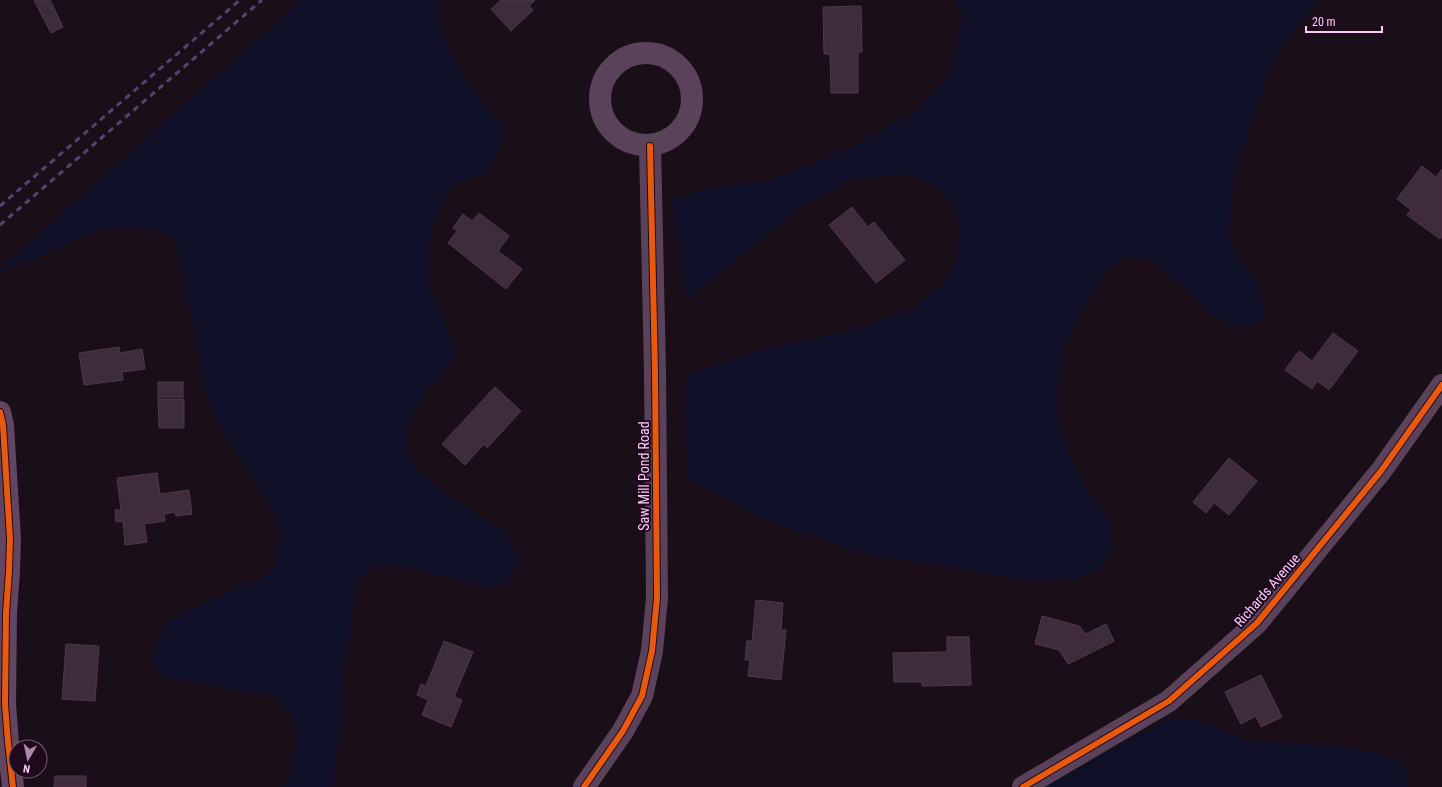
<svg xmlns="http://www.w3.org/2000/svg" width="1442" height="787" viewBox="0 0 1442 787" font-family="'Roboto Condensed',sans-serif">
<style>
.green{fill:#0f1027}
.building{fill:#3e2b3c;stroke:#50384d}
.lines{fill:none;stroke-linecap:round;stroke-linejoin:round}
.street{stroke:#5b425b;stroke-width:22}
.secondary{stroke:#614561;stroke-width:22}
.rail{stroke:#544371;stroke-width:3;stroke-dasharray:6 5;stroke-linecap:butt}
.cycleway-casing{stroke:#1f0a1d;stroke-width:8}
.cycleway{stroke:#e8590c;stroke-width:6}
.labels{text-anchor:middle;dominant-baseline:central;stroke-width:4;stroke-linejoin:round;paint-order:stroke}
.street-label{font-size:14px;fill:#ffc8fd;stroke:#1f0a1d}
</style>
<rect width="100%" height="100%" fill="#1a0f19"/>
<g class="green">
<polygon points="302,0 437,0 444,40 467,83 489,111 503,124 502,142 488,171 452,186 437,211 429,245 429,289 454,343 453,361 427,390 411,416 406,449 417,471 440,490 507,534 519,557 512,578 495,588 468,583 420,571 378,564 358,579 348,645 343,682 340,732 332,787 280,787 290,779 297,736 290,714 276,697 163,677 152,662 156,644 168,622 198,606 269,574 276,562 280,538 274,512 216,420 200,375 201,363 182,278 177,249 172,237 161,231 137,228 115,228 82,236 48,253 0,272 0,269"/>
<polygon points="955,0 1320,0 1287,39 1271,65 1246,140 1236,166 1230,216 1229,236 1238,258 1258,285 1265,313 1258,324 1239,327 1210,314 1187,289 1149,259 1124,257 1106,272 1088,299 1064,347 1058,386 1058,420 1067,449 1090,496 1111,520 1113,551 1098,570 1075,579 1037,581 869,555 764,520 687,477 686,375 768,348 841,333 886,319 915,307 945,282 957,256 961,230 953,204 930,181 904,174 851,179 802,206 686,301 672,199 709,189 771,179 811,165 860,143 913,113 951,74 958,40 963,14"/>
<polygon points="1187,718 1218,728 1248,741 1327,744 1379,753 1400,761 1407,772 1408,787 1045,787 1167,720"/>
</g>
<g class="building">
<polygon points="34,0 50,0 63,27 51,33"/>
<polygon points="501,0 535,0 529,6 533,10 511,31 491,9"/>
<polygon points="861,6 862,52 858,52 858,93 831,93 830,54 824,54 823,7"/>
<polygon points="1422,166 1436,177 1442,169 1442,236 1440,239 1407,215 1411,210 1397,199"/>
<polygon points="852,207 868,227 874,222 905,260 876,283 829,225"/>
<polygon points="479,213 509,236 498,251 522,269 506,289 448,243 457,231 453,228 463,214 472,221"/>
<polygon points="1333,333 1358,351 1329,390 1317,381 1312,389 1285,370 1299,351 1312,361"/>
<polygon points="119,347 120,353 142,349 145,369 122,372 123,380 84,385 79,353"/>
<rect x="158" y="382" width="25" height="15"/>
<polygon points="495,387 521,411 487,448 484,444 465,465 442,444"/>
<polygon points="158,399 184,399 184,428 159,428"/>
<polygon points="1229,458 1257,481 1229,515 1214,503 1206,513 1193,502"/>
<polygon points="157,473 160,494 189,490 192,514 176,516 175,512 164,514 165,521 144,524 147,542 125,545 123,521 116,522 115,510 121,510 117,478"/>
<polygon points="756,600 783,603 781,630 786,630 781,680 748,676 750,660 745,660 747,641 752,641"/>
<polygon points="1042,616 1079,626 1086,634 1106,624 1114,641 1068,664 1059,650 1035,644"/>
<polygon points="947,637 969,637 971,685 922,686 922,682 894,682 893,653 947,652"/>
<polygon points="444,641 473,652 454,697 462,700 451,727 422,715 428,700 417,695 421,684 426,686"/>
<polygon points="66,644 99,646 95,701 62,699"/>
<polygon points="1261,675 1282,717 1261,727 1256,716 1241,724 1225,692"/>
<polygon points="55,776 86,776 86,787 54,787"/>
</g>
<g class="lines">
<g class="street">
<circle cx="646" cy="99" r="46"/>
<polyline points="584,787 623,731 642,696 652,651 657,598 655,371 650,146"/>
<polyline points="1023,787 1169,701 1257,623 1381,471 1442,385"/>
</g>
<polyline class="secondary" points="0,412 3,425 10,539 9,571 6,613 5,704 8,742 13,787"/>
<g class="rail">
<polyline points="0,206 240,0"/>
<polyline points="0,225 262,0"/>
</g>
<g class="cycleway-casing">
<g id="cycleway">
<polyline points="0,412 3,425 10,539 9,571 6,613 5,704 8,742 13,787"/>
<polyline points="584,787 623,731 642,696 652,651 657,598 655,371 650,146"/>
<polyline points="1023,787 1169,701 1257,623 1381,471 1442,385"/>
</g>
</g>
<use href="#cycleway" class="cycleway"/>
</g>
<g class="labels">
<g class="street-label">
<text transform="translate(644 476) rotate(-90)">Saw Mill Pond Road</text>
<text transform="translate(1267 590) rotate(-49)">Richards Avenue</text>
</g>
</g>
<g transform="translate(28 759) rotate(189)"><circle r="19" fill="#1f0a1d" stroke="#795677"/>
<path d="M0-3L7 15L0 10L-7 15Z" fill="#af87ad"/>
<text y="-6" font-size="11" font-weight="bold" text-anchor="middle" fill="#ffc8fd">N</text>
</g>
<path d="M1306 26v6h76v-6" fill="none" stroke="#ffc8fd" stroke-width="2"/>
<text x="1312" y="26" font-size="12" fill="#ffc8fd" stroke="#1f0a1d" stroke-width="3" paint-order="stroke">20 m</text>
</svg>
